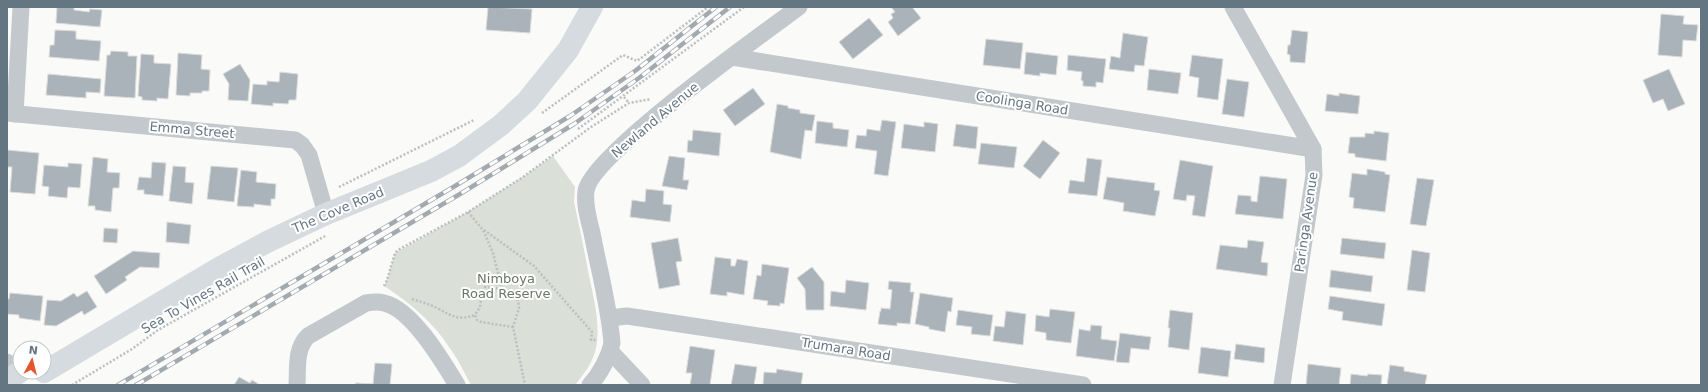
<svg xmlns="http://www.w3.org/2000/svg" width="1708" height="392" viewBox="0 0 1708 392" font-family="'DejaVu Sans',sans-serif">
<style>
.green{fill:#dadfd7}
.building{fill:#aab3b9;stroke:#dcdcda}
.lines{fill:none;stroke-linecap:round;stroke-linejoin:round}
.path{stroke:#bbbfc2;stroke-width:2.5;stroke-dasharray:2 2;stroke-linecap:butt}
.street{stroke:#c3c8cc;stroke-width:17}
.secondary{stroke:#d6dbdf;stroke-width:22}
.rail-casing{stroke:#a2aab0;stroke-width:4.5}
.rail{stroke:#fff;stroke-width:3;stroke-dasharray:9;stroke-linecap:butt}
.labels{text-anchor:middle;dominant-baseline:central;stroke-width:4;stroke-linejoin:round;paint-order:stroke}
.street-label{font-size:13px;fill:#657683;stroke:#fff}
.park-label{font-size:13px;fill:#687a64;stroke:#fff}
</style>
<rect width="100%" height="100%" fill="#fafaf8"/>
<path class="green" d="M 553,156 L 575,187 L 574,202 C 579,225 584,248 588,271 C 593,295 601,324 596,348 C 593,362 584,374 575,385 L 471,385 C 464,372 458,359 449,347 C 433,322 409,302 384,286 L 387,280 L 395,253 L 468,212 L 523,177 Z"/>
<g class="building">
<polygon points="57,7 74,7 74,10 89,12 90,9 102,10 100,27 56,23"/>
<polygon points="488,7 532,9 530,33 486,30"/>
<polygon points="891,7 912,7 921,18 898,36 888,22 893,18 891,14 895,12"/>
<polygon points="1661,14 1684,16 1683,24 1698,25 1696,41 1683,40 1682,57 1658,55"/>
<polygon points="869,18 883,35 853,59 839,42"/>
<polygon points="55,30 76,31 76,39 101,41 99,61 49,57 50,45 54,45"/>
<polygon points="1292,30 1308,32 1305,63 1290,62 1290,55 1287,54 1288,45 1290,45"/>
<polygon points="1123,33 1148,37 1144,66 1135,65 1134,72 1109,69 1111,56 1120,58"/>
<polygon points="986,39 1023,43 1020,69 983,65"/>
<polygon points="111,51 128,52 128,56 137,56 135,98 104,96 107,55 110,55"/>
<polygon points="1026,52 1058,56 1056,75 1040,73 1040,76 1024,74"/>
<polygon points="178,53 202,55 201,69 210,70 209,91 202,91 202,93 190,93 190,96 176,95"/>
<polygon points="141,54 154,55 154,63 171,64 168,99 157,98 157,101 142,100 142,97 138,96"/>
<polygon points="1068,55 1106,59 1103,83 1096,82 1096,87 1083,86 1083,81 1081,80 1082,72 1067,70"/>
<polygon points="1192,55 1223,59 1218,100 1197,97 1199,78 1189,76"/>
<polygon points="240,64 250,80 248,101 228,100 229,84 223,74"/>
<polygon points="1149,69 1181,73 1178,94 1147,90"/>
<polygon points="1669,69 1685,104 1668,111 1663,99 1653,103 1643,80"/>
<polygon points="280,72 298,74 296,100 289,100 288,104 273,103 273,106 251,104 253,84 267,85 267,81 279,82"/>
<polygon points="48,74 101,79 100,93 86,92 86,98 46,95"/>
<polygon points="1227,79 1249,82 1244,117 1222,114"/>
<polygon points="753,88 765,104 735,126 723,110"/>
<polygon points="1339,93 1360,96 1358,114 1325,111 1327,94 1339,96"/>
<polygon points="777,104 788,106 788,108 800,110 800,113 815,115 812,131 805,130 801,159 770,152"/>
<polygon points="882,120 896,122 888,176 874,174 877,151 855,148 857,135 866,136 867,129 880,131"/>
<polygon points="817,121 833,123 833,128 849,130 847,147 815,143"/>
<polygon points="924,122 938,124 935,152 901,148 904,124 924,127"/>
<polygon points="956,124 978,127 976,149 953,146"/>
<polygon points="693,130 721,133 719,156 687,152 688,140 692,141"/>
<polygon points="1374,131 1389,133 1386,161 1355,157 1355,154 1348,153 1350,137 1365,137 1365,133 1374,134"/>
<polygon points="1043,140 1060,153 1040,179 1023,166"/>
<polygon points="981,143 1017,147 1014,168 978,164"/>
<polygon points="7,150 39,153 35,194 10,192 12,167 7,167"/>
<polygon points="669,156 685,158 683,180 689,180 687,190 662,186"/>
<polygon points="93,157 108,159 107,172 120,173 119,188 113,188 111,212 95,210 95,206 88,206"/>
<polygon points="1087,158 1102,160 1097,196 1068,193 1070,180 1084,182"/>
<polygon points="1180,160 1213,166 1205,217 1192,215 1195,196 1187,195 1186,201 1173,199"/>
<polygon points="152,162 166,163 163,196 144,194 144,190 137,190 139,177 151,178"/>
<polygon points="68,163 82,164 80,188 68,187 67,198 48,196 49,187 42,186 44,165 68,167"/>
<polygon points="173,166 186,167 185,182 194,183 192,204 169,201"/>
<polygon points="211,166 238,168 234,202 207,199"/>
<polygon points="1367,169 1385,172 1385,174 1390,175 1385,212 1353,208 1354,198 1349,197 1352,173 1367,175"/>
<polygon points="241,170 257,172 256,182 276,184 275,199 271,199 271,206 254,204 254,207 237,206"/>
<polygon points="1260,176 1287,179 1283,219 1235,214 1238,195 1251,196 1251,201 1257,202"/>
<polygon points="1107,177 1155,183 1154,190 1160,191 1155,216 1123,211 1124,203 1103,199"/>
<polygon points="1417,178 1434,180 1426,226 1410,224"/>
<polygon points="646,189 664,191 663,204 672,205 670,222 630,217 632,200 645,202"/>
<polygon points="167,222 191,225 189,244 166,242"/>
<polygon points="104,228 118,229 117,243 103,242"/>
<polygon points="678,238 682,261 676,262 680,285 659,289 651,243"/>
<polygon points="1342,238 1386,243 1384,259 1340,254"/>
<polygon points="1248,240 1264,242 1261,262 1268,263 1267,276 1216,269 1220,245 1247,248"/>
<polygon points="1412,250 1430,253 1425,292 1407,290"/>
<polygon points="133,251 160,253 159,268 140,267 125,277 127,280 106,294 94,276"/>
<polygon points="715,257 731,259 731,266 735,266 737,259 748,261 744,295 727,292 727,296 710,294"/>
<polygon points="762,264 789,268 784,304 780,303 780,306 767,305 768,301 753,299 757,275 761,276"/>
<polygon points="812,267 824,282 824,310 806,310 805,289 797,278"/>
<polygon points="1331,270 1373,276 1371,292 1329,287"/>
<polygon points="846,280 869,283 866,310 830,306 831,291 845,293"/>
<polygon points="889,281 911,283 910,292 914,292 910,324 897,323 897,326 878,324 880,311 881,311 881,308 890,309 892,290 888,289"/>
<polygon points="87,291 97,307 84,315 82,311 56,326 44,325 47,300 61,301 74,293 77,297"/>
<polygon points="10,293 43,296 40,321 19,318 19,315 7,314 7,299 9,299"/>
<polygon points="920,293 953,298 951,312 948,311 945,332 929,329 929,327 915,324"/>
<polygon points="1330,296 1385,304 1382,326 1342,320 1343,312 1328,309"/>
<polygon points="1050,309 1075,312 1071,343 1046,340 1046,333 1035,331 1036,315 1049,317"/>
<polygon points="958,310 993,315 990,336 971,334 972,327 956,325"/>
<polygon points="1170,310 1193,313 1189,350 1168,347 1170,328 1168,328"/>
<polygon points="1006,311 1026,314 1023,345 993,341 995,326 1004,327"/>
<polygon points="1091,325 1102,326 1101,339 1117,341 1114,361 1076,356 1079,329 1090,331"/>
<polygon points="1120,333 1151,337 1149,350 1131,348 1129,363 1116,362"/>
<polygon points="1236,344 1265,348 1264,363 1234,359"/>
<polygon points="690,346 715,350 710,385 690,385 692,373 686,373"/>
<polygon points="1201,347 1231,351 1228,377 1198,373"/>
<polygon points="375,363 392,364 390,385 355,385 356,383 373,384"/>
<polygon points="735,364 757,367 754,385 731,385"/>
<polygon points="1308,364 1341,368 1339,385 1306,385"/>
<polygon points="1390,365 1404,367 1404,371 1427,375 1425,385 1387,385"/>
<polygon points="777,369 803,373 801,385 763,385 764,372 776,373"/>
<polygon points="1351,374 1367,376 1368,374 1382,375 1381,385 1350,385"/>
<polygon points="239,377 250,383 252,380 260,385 234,385"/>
</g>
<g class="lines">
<g class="path">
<polyline points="624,97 629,103"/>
<polyline points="542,113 623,55 637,61 708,7"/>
<polyline points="578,129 744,7"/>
<polyline points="339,187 474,120"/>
<polyline points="468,212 483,230 493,253 502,289 511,293 518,300 519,308 513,327 525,385"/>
<polyline points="484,230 534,266 592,332 591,340 597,340"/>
<polyline points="384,286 387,280 395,253 398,250 468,212 523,177 591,127 629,103 651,99"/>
<polyline points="502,289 485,287 482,292 480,307 475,315 477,320 481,322 513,327"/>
<path d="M 412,299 C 421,302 430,304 439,309 C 452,316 459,321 475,315"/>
<polyline points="72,385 132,349 158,330 327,235"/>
</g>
<g class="street">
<polyline points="1233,7 1313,149 1314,175 1282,385"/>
<polyline points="732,57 1313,149"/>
<polyline points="7,113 295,140 302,145 309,155 326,214"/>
<polyline points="15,114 21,7"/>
<polyline points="610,318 627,316 1083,385"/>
<polyline points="610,351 642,385"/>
<polyline points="7,362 15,374"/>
<path d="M 297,385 C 298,368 295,349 308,336 L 366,303 C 372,302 378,301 384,303 C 412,309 443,362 457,385"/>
<path d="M 590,385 C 600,374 609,357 612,343 C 609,305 599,270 592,233 C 589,220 584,205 586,191 C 590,156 764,33 799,7"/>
</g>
<g class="secondary">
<polyline points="44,372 219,268 269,241 326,214 431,171 459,156 501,125 527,101 568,50 592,7"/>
<polyline points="9,385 12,377 20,372"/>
</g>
<g class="rail-casing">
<g id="rail">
<polyline points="118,385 455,186 570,116 635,71 716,7"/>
<polyline points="136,385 460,194 574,124 639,78 730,7"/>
</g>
</g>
<use href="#rail" class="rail"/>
</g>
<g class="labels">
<g class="street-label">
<text transform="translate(1022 103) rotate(9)">Coolinga Road</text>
<text transform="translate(655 120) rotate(-40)">Newland Avenue</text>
<text transform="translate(192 130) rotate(5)">Emma Street</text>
<text transform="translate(338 210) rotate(-23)">The Cove Road</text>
<text transform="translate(1306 222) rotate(-82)">Paringa Avenue</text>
<text transform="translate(203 295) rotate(-30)">Sea To Vines Rail Trail</text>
<text transform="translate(846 349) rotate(9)">Trumara Road</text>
</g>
<g class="park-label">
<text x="506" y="278">Nimboya<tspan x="506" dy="15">Road Reserve</tspan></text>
</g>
</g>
<rect width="1708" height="392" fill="none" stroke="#657683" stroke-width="16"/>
<g transform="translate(32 360) rotate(7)"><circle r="19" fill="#ffffff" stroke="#c1c8cd"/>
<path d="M0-3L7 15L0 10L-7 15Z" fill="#e4572e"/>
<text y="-6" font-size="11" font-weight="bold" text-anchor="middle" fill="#657683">N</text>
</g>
</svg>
